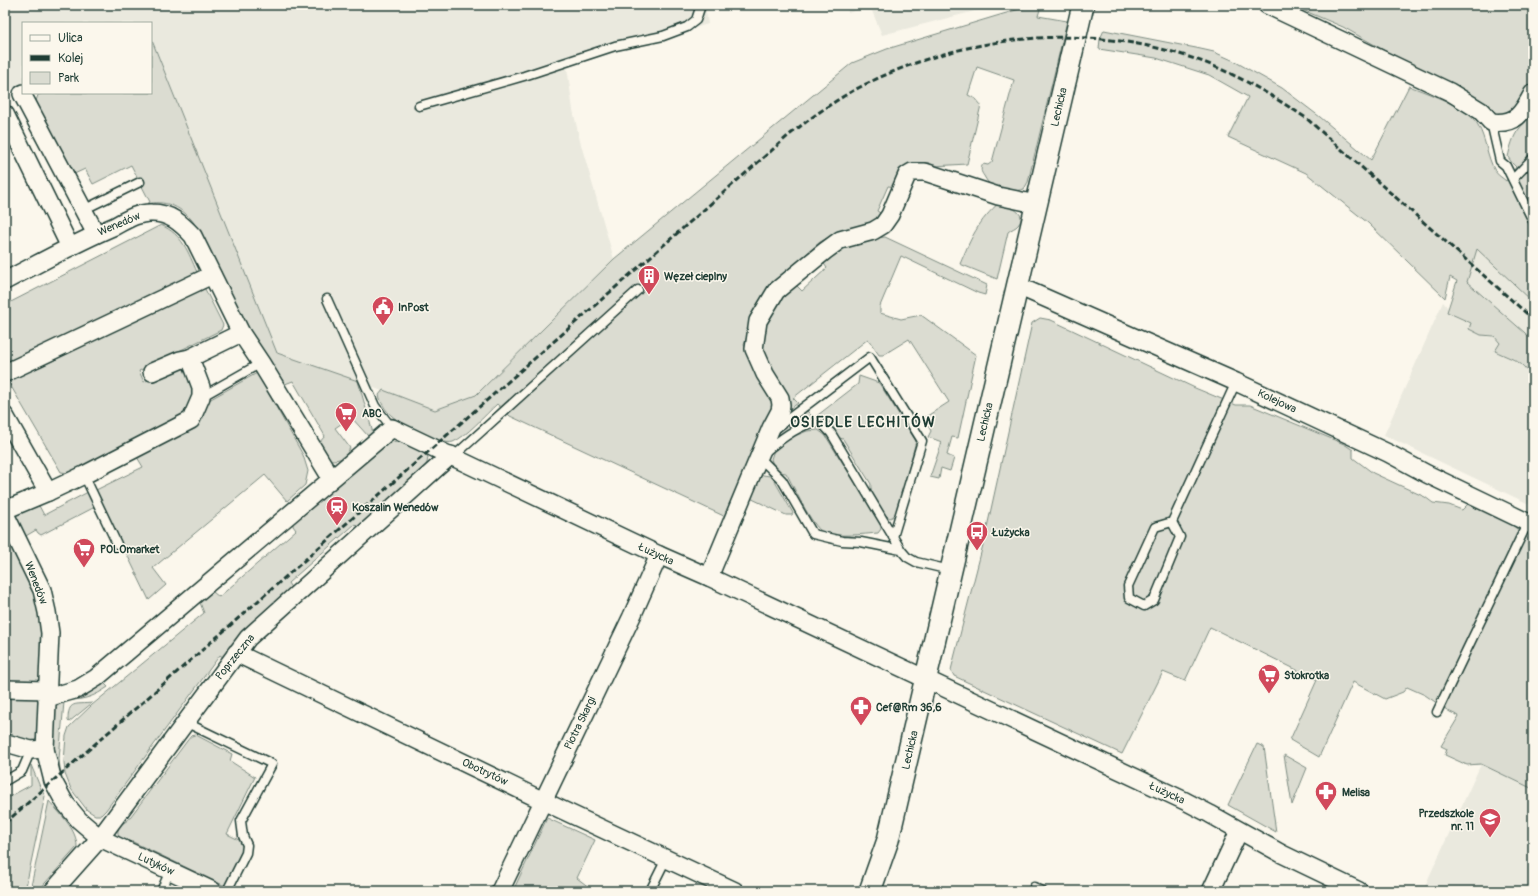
<svg xmlns="http://www.w3.org/2000/svg" width="1538" height="896" viewBox="0 0 1538 896" font-family="Pangolin,sans-serif">
<style>
.built{fill:#eae9de}
.green{fill:#dbdcd1;stroke:#7d8c82}
.lines{fill:none;stroke-linecap:round;stroke-linejoin:round}
.service-casing{stroke:#1f3d34;stroke-width:11}
.minor-casing{stroke:#1f3d34;stroke-width:20}
.tertiary-casing{stroke:#1f3d34;stroke-width:24}
.service{stroke:#fbf7ec;stroke-width:8}
.minor{stroke:#fbf7ec;stroke-width:17}
.tertiary{stroke:#fbf7ec;stroke-width:21}
.rail{stroke:#1f3d34;stroke-width:3;stroke-dasharray:6 3;stroke-linecap:butt}
.labels{text-anchor:middle;dominant-baseline:central;stroke-width:3;stroke-linejoin:round;paint-order:stroke}
.street-label{font-size:11px;fill:#1f3d34;stroke:#fbf7ec}
.poi-label{font-size:11px;font-weight:bold;fill:#1f3d34;stroke:#fbf7ec;text-anchor:start}
.district-label{font-size:15px;font-weight:bold;letter-spacing:1px;fill:#1f3d34;stroke:#fbf7ec}
</style>
<rect width="100%" height="100%" fill="#fbf7ec"/>
<filter id="ink" filterUnits="userSpaceOnUse"><feTurbulence type="fractalNoise" baseFrequency=".025" numOctaves="2"/><feDisplacementMap in="SourceGraphic" scale="8" xChannelSelector="R" yChannelSelector="G"/><feConvolveMatrix kernelMatrix="1 2 1 2 8 2 1 2 1" color-interpolation-filters="sRGB"/></filter>
<g filter="url(#ink)">
<g class="built">
<polygon points="5,5 705,5 708,24 567,67 573,110 580,141 614,259 476,395 435,410 277,353 151,38 151,23 23,23 23,84 5,91"/>
<polygon points="847,5 998,5 882,35 870,6 848,13"/>
<polygon points="1533,140 1533,340 1467,282 1477,249 1499,193"/>
<polygon points="1443,302 1448,308 1447,312 1471,324 1469,329 1481,335 1493,336 1500,343 1495,351 1521,363 1528,371 1533,381 1533,506 1384,435"/>
<polygon points="1481,764 1533,789 1533,891 1426,891 1423,890"/>
</g>
<g class="green">
<path d="M 1033,5 L 1041,6 L 1038,16 L 1067,21 L 1028,182 L 1024,189 C 1017,192 999,191 992,186 C 989,184 986,180 984,176 C 981,172 980,169 983,164 L 988,165 L 992,162 L 1014,80 L 977,67 L 968,95 L 976,99 L 981,105 L 967,164 L 918,167 L 897,187 L 888,186 L 877,211 L 882,214 L 879,221 L 838,232 L 820,242 L 770,285 L 749,330 L 744,345 L 775,405 L 728,518 L 510,416 L 497,404 C 486,414 466,437 453,442 C 440,446 401,424 392,416 C 385,410 381,403 379,395 L 383,390 L 435,410 L 476,395 L 614,259 L 852,63 L 887,49 Z"/>
<polygon points="1291,5 1533,5 1533,85 1525,102 1507,116 1495,113 1343,27"/>
<path d="M 1104,30 L 1196,48 L 1214,52 L 1232,60 L 1282,88 L 1320,117 L 1371,160 L 1409,86 C 1427,93 1468,107 1478,125 C 1486,139 1487,157 1495,171 C 1497,175 1503,178 1506,181 L 1516,167 L 1512,163 L 1508,157 C 1510,148 1513,136 1519,129 C 1525,121 1528,121 1533,111 L 1533,302 L 1477,249 L 1467,282 L 1533,340 L 1533,381 C 1523,360 1515,361 1495,351 L 1500,343 L 1494,336 L 1481,335 L 1469,329 L 1471,323 L 1447,312 L 1457,281 L 1450,277 L 1445,298 L 1368,223 L 1306,173 L 1228,137 L 1248,97 L 1209,75 L 1156,58 L 1099,49 L 1100,39 Z"/>
<path d="M 151,38 L 277,353 L 358,381 L 373,433 L 368,436 L 351,417 L 335,428 L 350,448 C 345,458 341,460 330,460 L 318,444 L 325,436 L 293,381 L 285,384 C 271,362 254,341 241,318 C 228,294 217,270 205,246 C 201,238 197,226 191,219 C 179,206 165,200 147,204 L 150,202 L 131,165 L 93,184 L 85,169 L 72,175 L 37,108 L 36,101 L 38,95 L 43,93 L 151,93 Z"/>
<path d="M 1000,202 C 1008,206 1029,213 1018,225 C 1016,228 1011,229 1008,232 L 997,279 L 960,264 C 971,238 978,221 1000,202 Z"/>
<path d="M 161,225 C 183,235 188,252 197,272 L 12,363 L 5,351 L 5,305 Z"/>
<polygon points="885,237 987,285 985,295 978,293 901,256 880,306 880,313 901,319 921,315 976,355 958,438 952,437 947,455 954,458 950,471 941,468 939,479 930,477 942,442 928,437 931,431 924,418 949,402 909,339 883,355 879,355 868,339 793,398 798,403 783,414 762,357 763,328 777,303 795,284 802,291 827,268 822,261 847,241"/>
<path d="M 204,287 L 223,325 L 221,330 L 139,371 L 144,382 L 178,365 C 197,373 193,395 191,412 L 76,474 L 61,472 L 5,376 L 31,364 L 40,367 Z"/>
<polygon points="1040,318 1051,320 1195,388 1236,405 1250,405 1344,444 1353,450 1353,458 1373,473 1425,497 1433,503 1449,505 1462,510 1468,504 1509,522 1533,543 1533,789 1481,764 1467,765 1445,755 1447,749 1441,746 1459,716 1450,712 1425,695 1407,687 1403,692 1385,699 1353,682 1319,757 1290,740 1317,680 1210,627 1185,681 1163,672 1122,754 954,676 951,670 984,541 1032,323"/>
<polygon points="257,373 303,455 308,471 305,485 287,501 265,475 153,568 166,585 149,600 96,490 143,467 137,457 198,426 203,418 204,409 209,400"/>
<path d="M 859,376 L 879,383 L 916,441 L 897,513 L 894,516 L 890,518 C 882,515 869,492 871,484 L 843,439 L 837,437 L 824,423 L 783,434 L 779,435 L 778,431 L 806,410 L 814,418 L 858,384 Z"/>
<path d="M 818,430 L 825,435 L 881,524 L 881,529 L 878,533 C 864,534 836,538 823,532 C 812,527 793,485 786,473 C 776,472 774,468 771,459 L 774,450 L 792,437 L 807,431 Z"/>
<path d="M 396,441 C 407,443 421,449 428,457 L 427,463 L 423,470 L 359,528 L 355,524 L 288,583 L 292,589 L 224,658 L 220,655 L 106,810 L 101,815 L 95,815 L 87,810 L 71,789 L 65,774 L 64,762 L 66,736 L 69,727 L 92,705 L 204,613 L 199,600 L 207,593 L 213,592 L 219,597 L 296,530 L 293,526 L 293,521 L 354,467 L 388,444 Z"/>
<polygon points="763,475 770,476 774,480 793,513 792,515 786,515 748,497 760,477"/>
<polygon points="88,492 95,506 93,508 41,535 38,533 36,530 24,537 16,516 21,511 37,502 44,515"/>
<polygon points="5,539 9,541 33,589 43,628 38,739 34,743 5,740"/>
<path d="M 103,682 L 108,687 C 95,696 85,700 69,700 Z"/>
<polygon points="64,702 59,759 61,778 69,796 55,765 51,735 54,710 60,704"/>
<path d="M 92,703 L 69,722 L 68,721 C 68,700 75,705 92,703 Z"/>
<path d="M 196,735 L 232,754 L 230,761 L 255,777 L 227,834 L 243,842 L 244,847 L 225,886 L 133,842 C 122,840 115,838 119,826 L 128,820 L 187,741 L 191,736 Z"/>
<polygon points="1257,744 1264,747 1276,832 1228,805"/>
<polygon points="1284,755 1307,768 1292,805"/>
<polygon points="31,765 41,789 45,796 25,891 9,891 5,885 5,799 31,785"/>
<path d="M 49,801 C 60,814 77,829 77,847 L 38,891 L 30,891 Z"/>
<polygon points="547,818 595,840 577,878 594,891 513,891"/>
</g>
<g class="lines">
<g class="service-casing">
<g id="service">
<polyline points="419,106 524,76 615,46 663,36 687,27 696,20 701,5"/>
<polyline points="1491,122 1500,161 1506,166 1533,221"/>
<polyline points="1513,179 1533,158"/>
<polyline points="83,210 140,182"/>
<polyline points="327,299 375,406 392,428"/>
<polyline points="201,397 261,363"/>
<polyline points="775,429 870,357 922,441 893,537"/>
<polyline points="453,457 638,290"/>
<polyline points="84,475 117,544"/>
<polyline points="1172,522 1155,527 1128,586 1129,598 1144,606 1154,600 1180,537 1172,522 1236,382"/>
<path d="M 901,550 L 831,433 C 828,430 824,424 819,423 C 802,420 772,446 759,457 L 782,480 L 813,534 L 842,541 L 861,542 L 901,550 L 907,557 L 916,562 L 950,570"/>
<polyline points="1437,712 1528,522"/>
<polyline points="185,722 272,764 241,821 243,836 247,845 246,853 227,891"/>
<polyline points="5,781 22,771 31,750"/>
<polyline points="1034,887 1042,891"/>
<polyline points="161,891 170,871"/>
<polyline points="650,891 666,859"/>
</g>
</g>
<g class="minor-casing">
<g id="minor">
<path d="M 1267,5 L 1450,92 L 1481,111 L 1491,122 C 1516,125 1522,114 1533,93"/>
<polyline points="24,93 22,94 96,234"/>
<polyline points="5,114 70,247"/>
<path d="M 5,281 C 41,262 77,242 115,226 C 126,220 139,212 152,213 C 170,213 181,223 193,236 L 241,333 L 261,363 L 331,478"/>
<polyline points="1018,286 1236,382 1388,453 1427,474 1533,525"/>
<polyline points="152,372 180,360 190,358"/>
<polyline points="5,373 212,275"/>
<polyline points="5,416 48,492 5,510"/>
<polyline points="48,492 84,475 191,420 201,397 201,387 190,358 241,333"/>
<polyline points="5,514 42,590 47,612 50,633 45,749 53,781 65,803 79,820 100,838 213,891"/>
<polyline points="709,577 771,428 780,411 781,405 780,398 765,374 754,349 758,321 776,291 825,251 840,240 873,231 883,225 890,215 907,175 912,172 925,172 998,196 1036,204"/>
<polyline points="236,653 560,809 735,891"/>
<polyline points="5,689 47,690"/>
<polyline points="47,698 78,689 96,678 392,428 659,555 709,577 1185,801 1210,814 1282,854 1359,891"/>
<polyline points="5,746 10,744 31,750 45,749"/>
<polyline points="53,891 100,838 248,638 451,455"/>
<polyline points="500,891 632,616 659,555"/>
<polyline points="1211,891 1239,831"/>
</g>
</g>
<g class="tertiary-casing">
<polyline id="tertiary" points="870,891 888,840 1083,5"/>
</g>
<use href="#service" class="service"/>
<use href="#minor" class="minor"/>
<use href="#tertiary" class="tertiary"/>
<path class="rail" d="M 5,823 L 788,136 C 813,116 839,97 868,83 C 974,31 1101,21 1211,65 C 1245,79 1276,98 1306,118 L 1533,319"/>
</g>
</g>
<defs>
<g id="building-pin" transform="scale(1.15)"><path d="M0 17L-7.5 6A9.5 9.5 0 1 1 7.5 6Z" fill="#d1495b" stroke="#fbf7ec"/><path d="M-4-6H4V6H1V3H-1V6H-4ZM-2.5-4.3h1.7v1.8h-1.7ZM.8-4.3h1.7v1.8H.8ZM-2.5-1h1.7V.8h-1.7ZM.8-1h1.7V.8H.8Z" fill="#fff"/></g>
<g id="civic-pin" transform="scale(1.15)"><path d="M0 17L-7.5 6A9.5 9.5 0 1 1 7.5 6Z" fill="#d1495b" stroke="#fbf7ec"/><path d="M-.6-6.5H3V-4.5H.6V-3L4-1V1h2V6H-6V1h2V-1L-.6-3ZM-1.2 2.5V6h2.4V2.5Z" fill="#fff"/></g>
<g id="supermarket-pin" transform="scale(1.15)"><path d="M0 17L-7.5 6A9.5 9.5 0 1 1 7.5 6Z" fill="#d1495b" stroke="#fbf7ec"/><path d="M-6-5.5h2.5l.6 2H6L4.5 2H-2.5L-4.4-4H-6ZM-1.5 3.2a1.3 1.3 0 1 0 .1 0ZM3 3.2a1.3 1.3 0 1 0 .1 0Z" fill="#fff"/></g>
<g id="station-pin" transform="scale(1.15)"><path d="M0 17L-7.5 6A9.5 9.5 0 1 1 7.5 6Z" fill="#d1495b" stroke="#fbf7ec"/><path d="M-3-6H3Q5-6 5-4V2Q5 4 3 4L4.5 6H3L1.5 4h-3L-3 6H-4.5L-3 4Q-5 4-5 2V-4Q-5-6-3-6ZM-3.5-4v3h7v-3ZM-3.5 1v1.5H-2V1ZM2 1v1.5H3.5V1Z" fill="#fff"/></g>
<g id="bus-pin" transform="scale(1.15)"><path d="M0 17L-7.5 6A9.5 9.5 0 1 1 7.5 6Z" fill="#d1495b" stroke="#fbf7ec"/><path d="M-5-6H5V4H4V6H2V4H-2V6H-4V4H-5ZM-3.5-4V0h7V-4ZM-3.5 1.2v1.5H-2V1.2ZM2 1.2v1.5H3.5V1.2Z" fill="#fff"/></g>
<g id="pharmacy-pin" transform="scale(1.15)"><path d="M0 17L-7.5 6A9.5 9.5 0 1 1 7.5 6Z" fill="#d1495b" stroke="#fbf7ec"/><path d="M-2-6h4v4h4v4h-4v4h-4v-4h-4v-4h4Z" fill="#fff"/></g>
<g id="school-pin" transform="scale(1.15)"><path d="M0 17L-7.5 6A9.5 9.5 0 1 1 7.5 6Z" fill="#d1495b" stroke="#fbf7ec"/><path d="M0-5L7-2L0 1L-7-2ZM-4 1L0 2.5L4 1V4Q0 6-4 4Z" fill="#fff"/></g>
</defs>
<g fill-rule="evenodd">
<use href="#building-pin" x="649" y="276"/>
<use href="#civic-pin" x="383" y="307"/>
<use href="#supermarket-pin" x="346" y="413"/>
<use href="#station-pin" x="337" y="507"/>
<use href="#bus-pin" x="977" y="532"/>
<use href="#supermarket-pin" x="84" y="549"/>
<use href="#supermarket-pin" x="1269" y="675"/>
<use href="#pharmacy-pin" x="861" y="707"/>
<use href="#pharmacy-pin" x="1326" y="792"/>
<use href="#school-pin" x="1490" y="819"/>
</g>
<g class="labels">
<g class="street-label">
<text transform="translate(1059 107) rotate(-77)">Lechicka</text>
<text transform="translate(119 224) rotate(-23)">Wenedów</text>
<text transform="translate(1277 401) rotate(25)">Kolejowa</text>
<text transform="translate(985 422) rotate(-77)">Lechicka</text>
<text transform="translate(656 554) rotate(25)">Łużycka</text>
<text transform="translate(36 583) rotate(69)">Wenedów</text>
<text transform="translate(235 657) rotate(-51)">Poprzeczna</text>
<text transform="translate(580 723) rotate(-64)">Piotra Skargi</text>
<text transform="translate(910 750) rotate(-77)">Lechicka</text>
<text transform="translate(485 772) rotate(25)">Obotrytów</text>
<text transform="translate(1167 793) rotate(25)">Łużycka</text>
<text transform="translate(156 864) rotate(25)">Lutyków</text>
</g>
<g class="poi-label">
<text x="664" y="276">Węzeł cieplny</text>
<text x="398" y="307">InPost</text>
<text x="362" y="413">ABC</text>
<text x="352" y="507">Koszalin Wenedów</text>
<text x="992" y="532">Łużycka</text>
<text x="100" y="549">POLOmarket</text>
<text x="1284" y="675">Stokrotka</text>
<text x="876" y="707">Cef@Rm 36,6</text>
<text x="1342" y="792">Melisa</text>
<text x="1474" y="813" text-anchor="end">Przedszkole<tspan x="1474" dy="13">nr. 11</tspan></text>
</g>
<g class="district-label">
<text x="863" y="422">OSIEDLE LECHITÓW</text>
</g>
</g>
<rect width="1538" height="896" fill="none" stroke="#fbf7ec" stroke-width="20"/>
<rect x="10" y="10" width="1518" height="876" fill="none" stroke="#1f3d34" stroke-width="1.5" filter="url(#ink)"/>
<rect x="22" y="22" width="130" height="72" fill="#fbf7ec" stroke="#a3ada2"/>
<rect x="30" y="35" width="20" height="6" fill="#fbf7ec" stroke="#a3ada2"/>
<text x="58" y="42" font-size="12" fill="#1f3d34">Ulica</text>
<rect x="30" y="55" width="20" height="6" fill="#1f3d34" stroke="#a3ada2"/>
<text x="58" y="62" font-size="12" fill="#1f3d34">Kolej</text>
<rect x="30" y="72" width="20" height="12" fill="#dbdcd1" stroke="#a3ada2"/>
<text x="58" y="82" font-size="12" fill="#1f3d34">Park</text>
</svg>
